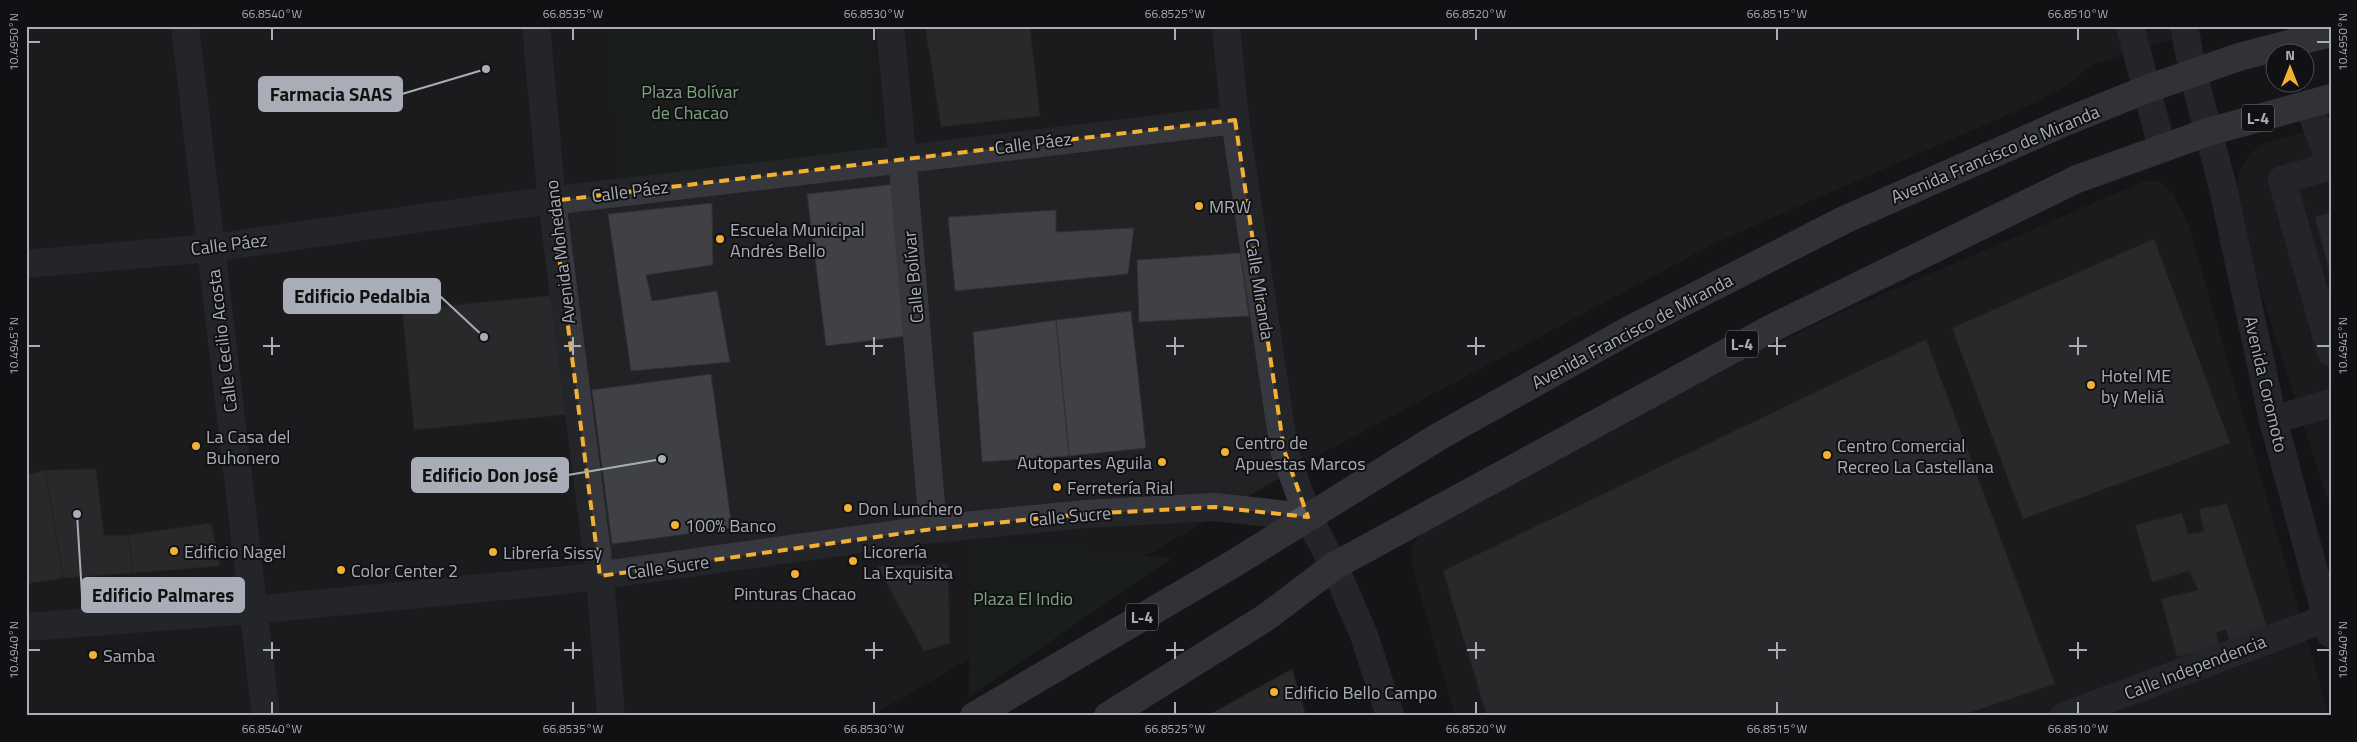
<svg xmlns="http://www.w3.org/2000/svg" width="2357" height="742" viewBox="0 0 2357 742" font-family="'Titillium Web',sans-serif">
<style>
.built{fill:#222225}
.green{fill:#1e261f}
.building{fill:#404145;stroke:#303034}
.lines{fill:none;stroke-linecap:round;stroke-linejoin:round}
.minor{stroke:#37383d;stroke-width:28}
.major{stroke:#53555c;stroke-width:28}
.marked{fill:none;stroke:#f2b134;stroke-width:4;stroke-dasharray:10 6;stroke-linejoin:round}
.ticks{fill:none;stroke:#a8adb8;stroke-width:2}
.poi-dot{fill:#f2b134;stroke:#111113;stroke-width:2}
.labels{text-anchor:middle;dominant-baseline:central;stroke-width:4;stroke-linejoin:round;paint-order:stroke}
.shield{fill:#111113;stroke:#7b7e86;stroke-width:1}
.shield-label{font-size:16px;font-weight:bold;fill:#a8adb8}
.park-label{font-size:18px;fill:#7fa381;stroke:#111113}
.street-label{font-size:18px;fill:#a8adb8;stroke:#111113}
.poi-label{font-size:18px;fill:#a8adb8;stroke:#111113;text-anchor:start}
.leader{fill:none;stroke:#a8adb8;stroke-width:2}
.callout-dot{fill:#a8adb8;stroke:#111113;stroke-width:2}
.callout{fill:#a8adb8;stroke:#a8adb8;stroke-width:2}
.callout-label{font-size:19px;text-anchor:middle;font-weight:bold;fill:#111}
.neatline{fill:none;stroke:#a8adb8;stroke-width:2}
.ticks-label{font-size:12px;text-anchor:middle;fill:#a8adb8}
</style>
<rect width="100%" height="100%" fill="#161618"/>
<g class="built">
<polygon points="26,26 2215,26 2091,65 2067,85 2036,102 1717,242 1319,455 871,716 26,716"/>
<polygon points="2331,125 2331,511 2249,253 2238,209 2238,175 2250,153 2267,142"/>
<polygon points="2145,181 2159,181 2172,193 2188,223 2329,716 1455,716 1412,565 1412,546 1421,532 1624,413 1858,305"/>
</g>
<g class="green">
<polygon points="607,26 864,26 877,159 622,184"/>
<polygon points="974,542 1172,558 968,698"/>
</g>
<g class="building">
<polygon points="925,26 1030,26 1040,116 941,127"/>
<polygon points="897,184 907,336 826,346 807,194"/>
<polygon points="712,203 713,265 646,275 652,301 717,291 730,362 631,371 608,214"/>
<polygon points="1056,210 1056,232 1134,228 1128,274 955,291 948,217"/>
<polygon points="2331,213 2331,277 2315,217"/>
<polygon points="2154,239 2230,443 2023,519 1952,328"/>
<polygon points="1240,253 1249,316 1139,322 1137,260"/>
<polygon points="558,295 570,414 414,430 402,310"/>
<polygon points="1131,311 1146,448 1069,456 1056,320"/>
<polygon points="1056,320 1069,456 982,462 973,332"/>
<polygon points="1926,339 2055,684 1960,716 1487,716 1443,571"/>
<polygon points="711,374 732,528 612,544 592,390"/>
<polygon points="96,469 104,535 129,535 133,573 63,578 45,470"/>
<polygon points="45,470 63,578 26,584 26,475"/>
<polygon points="2227,504 2269,633 2230,641 2226,629 2216,633 2220,646 2177,657 2161,599 2198,590 2189,571 2152,582 2135,525 2182,513 2188,534 2204,532 2199,509"/>
<polygon points="211,523 220,566 133,573 129,535"/>
<polygon points="948,564 950,643 924,651 877,566"/>
<polygon points="1292,669 1306,716 1207,716"/>
<polygon points="579,714 579,716 505,716"/>
</g>
<g class="lines">
<g class="minor">
<polyline points="185,26 266,716"/>
<polyline points="536,26 552,201 600,576 611,716"/>
<polyline points="890,26 901,143 933,529"/>
<polyline points="1226,26 1235,120 1284,450 1308,517 1334,566 1364,635 1390,716"/>
<polyline points="2130,26 2162,148"/>
<polyline points="2184,26 2193,73 2223,188 2273,420 2331,634"/>
<polyline points="2308,104 2331,163"/>
<polyline points="2331,166 2282,180 2331,352"/>
<polyline points="26,264 211,248 515,205 1235,120"/>
<polyline points="2273,420 2331,403"/>
<polyline points="26,627 252,610 567,580 933,529 1085,514 1214,507 1308,517"/>
<polyline points="2064,716 2327,618"/>
</g>
<g class="major">
<polyline points="974,716 1233,564 1438,437 1631,329 1844,220 2065,122 2147,89 2239,57 2331,33"/>
<polyline points="1108,716 1265,618 1334,566 1770,329 2077,179 2208,132 2331,98"/>
</g>
</g>
<path d="M0 0H2357V742H0ZM 1235,120 L 1284,450 L 1308,517 L 1214,507 L 1085,514 L 933,529 L 600,576 L 552,201 Z" fill="#161618" fill-opacity=".55" fill-rule="evenodd"/>
<path class="marked" d="M 1235,120 L 1284,450 L 1308,517 L 1214,507 L 1085,514 L 933,529 L 600,576 L 552,201 Z"/>
<path class="ticks" d="M 272,28 L 272,40M 573,28 L 573,40M 874,28 L 874,40M 1175,28 L 1175,40M 1476,28 L 1476,40M 1777,28 L 1777,40M 2078,28 L 2078,40M 28,42 L 40,42M 2317,42 L 2330,42M 272,337 L 272,355M 573,337 L 573,355M 874,337 L 874,355M 1175,337 L 1175,355M 1476,337 L 1476,355M 1777,337 L 1777,355M 2078,337 L 2078,355M 28,346 L 40,346M 263,346 L 280,346M 564,346 L 581,346M 865,346 L 883,346M 1166,346 L 1184,346M 1467,346 L 1485,346M 1768,346 L 1786,346M 2069,346 L 2087,346M 2317,346 L 2330,346M 272,642 L 272,659M 573,642 L 573,659M 874,642 L 874,659M 1175,642 L 1175,659M 1476,642 L 1476,659M 1777,642 L 1777,659M 2078,642 L 2078,659M 28,650 L 40,650M 263,650 L 280,650M 564,650 L 581,650M 865,650 L 883,650M 1166,650 L 1184,650M 1467,650 L 1485,650M 1768,650 L 1786,650M 2069,650 L 2087,650M 2317,650 L 2330,650M 272,702 L 272,714M 573,702 L 573,714M 874,702 L 874,714M 1175,702 L 1175,714M 1476,702 L 1476,714M 1777,702 L 1777,714M 2078,702 L 2078,714"/>
<g class="poi-dot">
<circle cx="1199" cy="206" r="5"/>
<circle cx="720" cy="239" r="5"/>
<circle cx="2091" cy="385" r="5"/>
<circle cx="196" cy="446" r="5"/>
<circle cx="1225" cy="452" r="5"/>
<circle cx="1827" cy="455" r="5"/>
<circle cx="1162" cy="462" r="5"/>
<circle cx="1057" cy="487" r="5"/>
<circle cx="848" cy="508" r="5"/>
<circle cx="675" cy="525" r="5"/>
<circle cx="174" cy="551" r="5"/>
<circle cx="493" cy="552" r="5"/>
<circle cx="853" cy="561" r="5"/>
<circle cx="341" cy="570" r="5"/>
<circle cx="795" cy="574" r="5"/>
<circle cx="93" cy="655" r="5"/>
<circle cx="1274" cy="692" r="5"/>
</g>
<g class="labels">
<g class="shield">
<rect x="2242" y="104.5" width="32" height="27" rx="4"/>
<rect x="1726" y="330.5" width="32" height="27" rx="4"/>
<rect x="1126" y="603.5" width="32" height="27" rx="4"/>
</g>
<g class="shield-label">
<text x="2258" y="118">L-4</text>
<text x="1742" y="344">L-4</text>
<text x="1142" y="617">L-4</text>
</g>
<g class="park-label">
<text x="690" y="91">Plaza Bolívar<tspan x="690" dy="21">de Chacao</tspan></text>
<text x="1023" y="598">Plaza El Indio</text>
</g>
<g class="street-label">
<text transform="translate(1033 143) rotate(-7)">Calle Páez</text>
<text transform="translate(1995 154) rotate(-23)">Avenida Francisco de Miranda</text>
<text transform="translate(630 191) rotate(-7)">Calle Páez</text>
<text transform="translate(229 244) rotate(-7)">Calle Páez</text>
<text transform="translate(560 252) rotate(-97)">Avenida Mohedano</text>
<text transform="translate(913 277) rotate(-95)">Calle Bolívar</text>
<text transform="translate(1260 289) rotate(81)">Calle Miranda</text>
<text transform="translate(1632 331) rotate(-28)">Avenida Francisco de Miranda</text>
<text transform="translate(222 341) rotate(-97)">Calle Cecilio Acosta</text>
<text transform="translate(2266 384) rotate(77)">Avenida Coromoto</text>
<text transform="translate(1070 516) rotate(-5)">Calle Sucre</text>
<text transform="translate(668 567) rotate(-8)">Calle Sucre</text>
<text transform="translate(2195 667) rotate(-21)">Calle Independencia</text>
</g>
<g class="poi-label">
<text x="1209" y="206">MRW</text>
<text x="730" y="229">Escuela Municipal<tspan x="730" dy="21">Andrés Bello</tspan></text>
<text x="2101" y="375">Hotel ME<tspan x="2101" dy="21">by Meliá</tspan></text>
<text x="206" y="436">La Casa del<tspan x="206" dy="21">Buhonero</tspan></text>
<text x="1235" y="442">Centro de<tspan x="1235" dy="21">Apuestas Marcos</tspan></text>
<text x="1837" y="445">Centro Comercial<tspan x="1837" dy="21">Recreo La Castellana</tspan></text>
<text x="1152" y="462" text-anchor="end">Autopartes Aguila</text>
<text x="1067" y="487">Ferretería Rial</text>
<text x="858" y="508">Don Lunchero</text>
<text x="685" y="525">100% Banco</text>
<text x="184" y="551">Edificio Nagel</text>
<text x="863" y="551">Licorería<tspan x="863" dy="21">La Exquisita</tspan></text>
<text x="503" y="552">Librería Sissy</text>
<text x="351" y="570">Color Center 2</text>
<text x="795" y="593" text-anchor="middle">Pinturas Chacao</text>
<text x="103" y="655">Samba</text>
<text x="1284" y="692">Edificio Bello Campo</text>
</g>
</g>
<path class="leader" d="M486 69L402 94M484 337L440 296M662 459L568 475M77 514L82 595"/>
<g class="callout-dot">
<circle cx="486" cy="69" r="5"/>
<circle cx="484" cy="337" r="5"/>
<circle cx="662" cy="459" r="5"/>
<circle cx="77" cy="514" r="5"/>
</g>
<g class="callout">
<rect x="259" y="77" width="143" height="34" rx="5"/>
<rect x="284" y="279" width="156" height="34" rx="5"/>
<rect x="412" y="458" width="156" height="34" rx="5"/>
<rect x="82" y="578" width="162" height="34" rx="5"/>
</g>
<g class="callout-label">
<text x="331" y="101">Farmacia SAAS</text>
<text x="362" y="303">Edificio Pedalbia</text>
<text x="490" y="482">Edificio Don José</text>
<text x="163" y="602">Edificio Palmares</text>
</g>
<rect width="2357" height="742" fill="none" stroke="#111113" stroke-width="55"/>
<g transform="translate(2290 68)"><circle r="24" fill="#111113" stroke="#4d4f55"/>
<path d="M0-4L9 19L0 12L-9 19Z" fill="#f2b134"/>
<text y="-8" font-size="14" font-weight="bold" text-anchor="middle" fill="#a8adb8">N</text>
</g>
<rect x="28" y="28" width="2302" height="686" class="neatline"/>
<g class="ticks-label">
<text x="272" y="18">66.8540°W</text>
<text x="573" y="18">66.8535°W</text>
<text x="874" y="18">66.8530°W</text>
<text x="1175" y="18">66.8525°W</text>
<text x="1476" y="18">66.8520°W</text>
<text x="1777" y="18">66.8515°W</text>
<text x="2078" y="18">66.8510°W</text>
<text transform="translate(14 42) rotate(-90)" y="4">10.4950°N</text>
<text transform="translate(2343 42) rotate(-90)" y="4">10.4950°N</text>
<text transform="translate(14 346) rotate(-90)" y="4">10.4945°N</text>
<text transform="translate(2343 346) rotate(-90)" y="4">10.4945°N</text>
<text transform="translate(14 650) rotate(-90)" y="4">10.4940°N</text>
<text transform="translate(2343 650) rotate(-90)" y="4">10.4940°N</text>
<text x="272" y="733">66.8540°W</text>
<text x="573" y="733">66.8535°W</text>
<text x="874" y="733">66.8530°W</text>
<text x="1175" y="733">66.8525°W</text>
<text x="1476" y="733">66.8520°W</text>
<text x="1777" y="733">66.8515°W</text>
<text x="2078" y="733">66.8510°W</text>
</g>
</svg>
